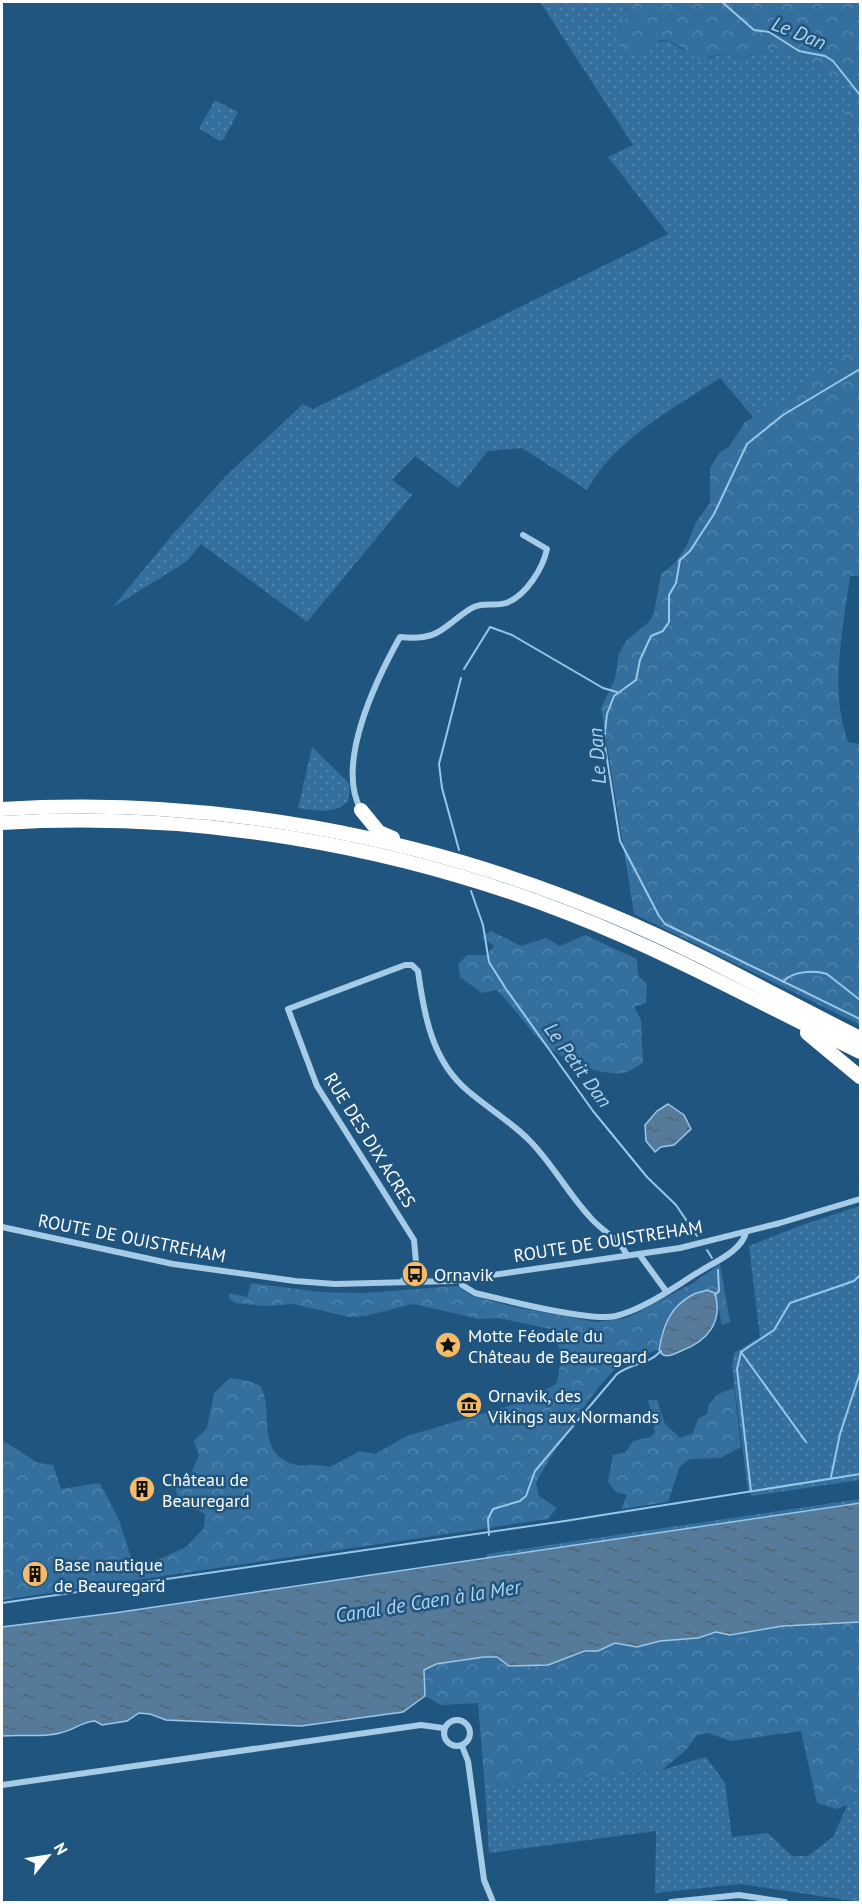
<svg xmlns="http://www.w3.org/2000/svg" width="862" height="1904" viewBox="0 0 862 1904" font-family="'PT Sans',sans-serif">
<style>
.grass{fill:url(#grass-dots)}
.forest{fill:url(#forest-crowns)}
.water{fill:url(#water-ripples);stroke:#99c7e9;stroke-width:1.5}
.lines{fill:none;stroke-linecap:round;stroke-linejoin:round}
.stream{stroke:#99c7e9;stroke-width:2}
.street{stroke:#a5cbe7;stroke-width:6}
.highway{stroke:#fff;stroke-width:14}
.labels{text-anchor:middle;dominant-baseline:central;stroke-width:5;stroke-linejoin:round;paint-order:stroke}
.street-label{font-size:18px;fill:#fff;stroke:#20557f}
.poi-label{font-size:18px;fill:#fff;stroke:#20557f;text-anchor:start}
.water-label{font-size:20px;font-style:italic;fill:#b1d4ef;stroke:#20557f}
</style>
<defs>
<pattern id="grass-dots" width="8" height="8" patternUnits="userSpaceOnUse" patternTransform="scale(1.5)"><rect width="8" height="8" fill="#346f9e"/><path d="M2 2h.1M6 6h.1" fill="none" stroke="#5285ad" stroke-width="1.8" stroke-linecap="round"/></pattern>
<pattern id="forest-crowns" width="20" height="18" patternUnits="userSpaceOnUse" patternTransform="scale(1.5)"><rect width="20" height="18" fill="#346f9e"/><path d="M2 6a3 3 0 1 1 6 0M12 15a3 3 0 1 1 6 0" fill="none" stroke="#5285ad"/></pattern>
<pattern id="water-ripples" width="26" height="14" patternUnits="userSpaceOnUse" patternTransform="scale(1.5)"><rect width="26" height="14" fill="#567b9a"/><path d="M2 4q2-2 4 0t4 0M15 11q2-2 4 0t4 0" fill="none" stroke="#516473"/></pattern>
</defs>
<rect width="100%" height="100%" fill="#20557f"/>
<g class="grass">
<path d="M 540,2 L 627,2 L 630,9 L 619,32 L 656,42 L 668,41 L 685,51 L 709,58 L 726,54 L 736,60 L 775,48 L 830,72 L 854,91 L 852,103 L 857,136 L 860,137 L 860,349 L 847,354 L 775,407 L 754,418 L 720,378 C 674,408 614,440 587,490 L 522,448 L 488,451 L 458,488 L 415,456 L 392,480 L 412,495 L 307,622 L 201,544 L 186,562 L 113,607 L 172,535 L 227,475 L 303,404 L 313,409 L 668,234 L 608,157 L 633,145 Z"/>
<polygon points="215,100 238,112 224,139 219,141 199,128"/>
<path d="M 312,747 L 348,782 L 350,789 L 348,802 C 332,814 317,811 298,808 Z"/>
<polygon points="860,1206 860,1480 752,1496 748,1490 732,1367 734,1353 760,1337 749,1246 802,1225"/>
<polygon points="860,1499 860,1503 486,1558 487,1554"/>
<polygon points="858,1722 860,1722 860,1902 741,1884 655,1893 656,1831 489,1853 485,1788 662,1770 706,1757 725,1783 732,1837 768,1833 792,1856 808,1856 833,1837 859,1779"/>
</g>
<g class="forest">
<path d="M 627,2 L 860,2 L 860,137 L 848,126 L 844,112 L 852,103 L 854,91 L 830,72 L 775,48 L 735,60 L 726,54 L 698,59 C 689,54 678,44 669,41 C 651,36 640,58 624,57 L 615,39 L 630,9 Z"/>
<path d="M 860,349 L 860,576 L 850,576 C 843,631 829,689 848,742 L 860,744 L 860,1025 L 634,914 L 601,708 L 615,679 L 619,653 L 627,640 L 649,622 L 654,613 L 661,574 L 675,563 L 687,545 L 696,522 L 710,503 L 710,468 L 720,452 L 729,447 L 745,422 L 775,407 L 816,375 L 847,354 Z"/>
<path d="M 491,931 L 521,946 L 546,938 L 560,946 L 585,935 L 637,959 L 638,976 L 647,984 L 646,1003 L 634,1007 L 641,1020 L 643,1063 C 637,1066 630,1072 623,1073 C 601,1076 567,1061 549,1048 C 532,1036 515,1006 496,990 L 482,993 L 460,977 L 458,964 L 467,955 L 487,955 L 494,946 L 482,937 Z"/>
<path d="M 720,1264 L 730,1322 L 722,1325 L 715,1293 C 709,1293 700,1292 695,1294 C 672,1303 662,1328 659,1350 C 649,1352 633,1356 624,1362 C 596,1382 553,1452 536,1483 L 539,1496 L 557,1508 L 548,1519 L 2,1600 L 2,1440 L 38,1463 L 53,1465 L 61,1489 L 100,1483 L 119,1520 L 135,1570 L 186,1547 L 204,1528 L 205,1514 L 178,1500 L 175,1484 L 191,1474 L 199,1455 L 194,1441 L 207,1428 L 214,1393 L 230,1378 C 240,1380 252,1380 261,1387 C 273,1411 258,1444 284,1460 C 298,1470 315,1462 330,1467 L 360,1451 L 375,1454 L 407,1436 L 525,1401 L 556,1384 C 562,1362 563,1349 550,1329 L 498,1318 L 480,1319 L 413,1304 L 365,1316 L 349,1317 L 293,1304 L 265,1306 L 235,1303 L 229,1298 L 229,1293 L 247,1297 L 251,1283 L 320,1292 L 364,1293 L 457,1286 L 472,1296 L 515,1307 L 596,1322 L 627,1318 L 693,1283 Z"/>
<polygon points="734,1388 741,1447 720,1458 690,1459 680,1466 668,1502 621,1509 627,1495 616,1492 608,1482 613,1455 626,1452 633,1441 651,1437 655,1432 648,1400 657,1400 665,1424 680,1438 693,1433 698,1419 707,1414 709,1404 718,1394"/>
<polygon points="860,1622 859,1779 849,1804 837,1809 817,1803 801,1731 731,1741 708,1733 697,1735 686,1750 662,1770 485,1788 478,1703 441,1705 425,1696 424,1670 436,1664 484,1657 497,1657 505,1664 548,1665 615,1643 633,1647 667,1639 698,1638 716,1632 730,1635 783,1626"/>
</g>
<g class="water">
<polygon points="668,1104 684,1115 691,1129 674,1145 661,1147 655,1152 646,1141 645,1125 657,1111"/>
<path d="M 707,1290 L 715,1293 C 723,1322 708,1341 681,1351 C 674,1354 669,1357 663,1355 L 659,1350 C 663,1326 670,1306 694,1294 C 698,1292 703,1292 707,1290 Z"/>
<path d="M 860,1503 L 860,1622 L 783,1626 L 730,1635 L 716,1632 L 698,1638 L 660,1641 L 637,1647 L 615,1643 L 598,1651 L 585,1651 L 548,1665 L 509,1666 L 497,1657 L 484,1657 L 436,1664 L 424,1670 L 425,1696 L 403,1712 L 301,1726 L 166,1720 L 150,1714 L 139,1713 L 127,1721 L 102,1725 L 95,1721 C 81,1722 74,1730 60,1733 C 42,1738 20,1734 2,1736 L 2,1627 L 114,1613 Z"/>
</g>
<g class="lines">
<g class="stream">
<polyline points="722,2 754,30 769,32 799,51 825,56 833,61 860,95"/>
<polyline points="860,369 783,415 747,444 714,514 690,551 680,560 676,583 669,595 669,622 663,631 651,636 640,660 636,680 614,696 607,714 604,740 620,841 659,916 665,924 698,940 860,1019"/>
<polyline points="464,669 490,627 512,635 603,688 617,692"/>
<polyline points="459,850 442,788 439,764 461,678"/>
<polyline points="471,891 483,925 489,962 506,989 593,1111 647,1177 676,1205 697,1236"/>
<path d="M 783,982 C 792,971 814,970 827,974 L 860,1000"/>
<polyline points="707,1250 712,1258"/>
<polyline points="715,1295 719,1291 718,1270"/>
<polyline points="741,1352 806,1442"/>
<polyline points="831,1477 840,1434 860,1373"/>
<polyline points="751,1491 737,1369 741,1352 774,1330 790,1303 854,1281 860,1275"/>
<path d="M 489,1535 L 488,1519 L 493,1509 L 520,1501 L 526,1496 L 535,1471 L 617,1374 C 631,1363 648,1365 661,1351"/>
<polyline points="2,1603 565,1521 860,1474"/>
</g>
<g class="street">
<path d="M 361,810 C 335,764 376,680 400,637 C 440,641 441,628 470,609 C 482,601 494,607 506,603 C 526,596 543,568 547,549 L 523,535"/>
<polyline points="2,1227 173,1264 295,1281 335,1284 451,1281 680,1248 780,1223 860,1199"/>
<polyline points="639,1254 666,1291"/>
<path d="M 461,1280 L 462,1285 L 475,1293 C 505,1300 590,1322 616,1316 C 647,1308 675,1286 702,1270 C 717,1261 742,1250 746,1232"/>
<path d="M 402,1282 L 416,1262 L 414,1240 L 317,1086 L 288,1009 L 405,965 L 412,965 L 418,971 C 424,1015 432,1061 468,1091 C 488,1108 511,1122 529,1140 C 552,1163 567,1192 589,1216 C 601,1231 618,1237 627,1255"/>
<circle cx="457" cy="1733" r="13"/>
<polyline points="462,1746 468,1761 484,1880 493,1902"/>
<polyline points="2,1785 421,1725 443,1728"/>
<polyline points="671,1902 739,1895 785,1902"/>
</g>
<g class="highway">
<path d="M 2,809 C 209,796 421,835 613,916 C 697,951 778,997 860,1038"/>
<polyline points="361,810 379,832 393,838"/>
<path d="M 2,823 C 193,811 391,844 570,914 C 670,953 764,1005 860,1052"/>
<polyline points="807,1033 860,1077"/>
</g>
</g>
<defs>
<g id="bus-disc" transform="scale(1.35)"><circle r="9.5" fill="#f5bb66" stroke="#20557f"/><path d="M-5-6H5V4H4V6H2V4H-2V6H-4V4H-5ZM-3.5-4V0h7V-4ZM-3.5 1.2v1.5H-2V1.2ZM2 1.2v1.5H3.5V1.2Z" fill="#111"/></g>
<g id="sight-disc" transform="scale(1.35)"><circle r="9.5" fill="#f5bb66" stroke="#20557f"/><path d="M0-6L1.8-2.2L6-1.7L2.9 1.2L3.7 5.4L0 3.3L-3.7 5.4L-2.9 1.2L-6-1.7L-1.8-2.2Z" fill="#111"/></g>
<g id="museum-disc" transform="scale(1.35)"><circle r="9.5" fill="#f5bb66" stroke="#20557f"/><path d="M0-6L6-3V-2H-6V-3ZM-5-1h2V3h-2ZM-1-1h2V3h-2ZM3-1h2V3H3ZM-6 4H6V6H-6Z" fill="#111"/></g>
<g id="building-disc" transform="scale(1.35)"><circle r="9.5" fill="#f5bb66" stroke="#20557f"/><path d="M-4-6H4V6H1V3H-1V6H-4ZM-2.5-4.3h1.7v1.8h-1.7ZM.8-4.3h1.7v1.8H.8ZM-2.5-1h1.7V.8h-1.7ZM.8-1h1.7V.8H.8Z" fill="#111"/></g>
</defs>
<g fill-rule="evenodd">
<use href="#bus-disc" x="415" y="1274"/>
<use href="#sight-disc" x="448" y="1345"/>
<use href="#museum-disc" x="469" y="1405"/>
<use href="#building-disc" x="142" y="1489"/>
<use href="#building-disc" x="35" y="1574"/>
</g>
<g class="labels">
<g class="street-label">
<text transform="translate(370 1140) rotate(58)">RUE DES DIX ACRES</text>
<text transform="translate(132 1238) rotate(11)">ROUTE DE OUISTREHAM</text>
<text transform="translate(608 1241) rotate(-9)">ROUTE DE OUISTREHAM</text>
</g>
<g class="poi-label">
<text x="434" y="1274">Ornavik</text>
<text x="468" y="1335">Motte Féodale du<tspan x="468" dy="21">Château de Beauregard</tspan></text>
<text x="488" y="1395">Ornavik, des<tspan x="488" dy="21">Vikings aux Normands</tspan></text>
<text x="162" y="1479">Château de<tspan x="162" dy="21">Beauregard</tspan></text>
<text x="54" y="1564">Base nautique<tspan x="54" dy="21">de Beauregard</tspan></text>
</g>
<g class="water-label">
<text transform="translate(799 33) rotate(22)">Le Dan</text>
<text transform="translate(597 756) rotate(-94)">Le Dan</text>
<text transform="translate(578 1065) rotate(54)">Le Petit Dan</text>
<text transform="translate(428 1601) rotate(-9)">Canal de Caen à la Mer</text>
</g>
</g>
<rect width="862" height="1904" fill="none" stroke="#ffffff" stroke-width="6"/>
<g transform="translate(48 1856) rotate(60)" stroke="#20557f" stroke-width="4.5" paint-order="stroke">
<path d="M0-4.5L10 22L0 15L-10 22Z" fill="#ffffff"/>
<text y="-9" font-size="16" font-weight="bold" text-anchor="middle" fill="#ffffff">N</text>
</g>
</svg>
